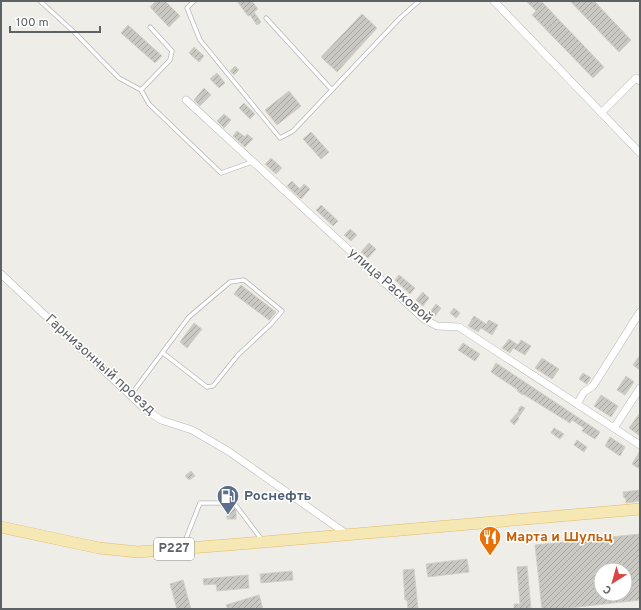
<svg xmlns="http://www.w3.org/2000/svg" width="641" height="610" viewBox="0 0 641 610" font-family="Overpass,sans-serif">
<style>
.building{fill:url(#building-hatch);stroke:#d3cec6;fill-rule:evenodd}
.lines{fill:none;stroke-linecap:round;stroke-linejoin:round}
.service-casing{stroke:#b4b7ba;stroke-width:5}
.minor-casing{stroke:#b4b7ba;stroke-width:8}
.primary-casing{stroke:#e3bb6c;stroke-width:12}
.service{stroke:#fff;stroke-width:3.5}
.minor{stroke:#fff;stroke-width:7}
.primary{stroke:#f6e8b4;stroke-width:11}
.labels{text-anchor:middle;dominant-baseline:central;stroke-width:3;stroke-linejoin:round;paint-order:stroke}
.shield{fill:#fff;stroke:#8e9193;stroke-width:1}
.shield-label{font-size:13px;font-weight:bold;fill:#5e6265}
.street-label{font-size:14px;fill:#5e6265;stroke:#fff}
.service-label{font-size:14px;font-weight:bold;fill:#4e5e75;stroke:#fff;text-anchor:start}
.food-label{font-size:14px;font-weight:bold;fill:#c56008;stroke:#fff;text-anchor:start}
</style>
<defs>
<pattern id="building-hatch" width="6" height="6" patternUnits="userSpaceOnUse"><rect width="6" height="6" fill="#cac8c3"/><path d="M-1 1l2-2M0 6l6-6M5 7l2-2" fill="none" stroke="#a7a6a2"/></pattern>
</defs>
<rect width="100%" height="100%" fill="#efede7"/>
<g class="building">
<polygon points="156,1 165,1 180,16 169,27 150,7"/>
<polygon points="237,1 252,1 258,9 254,12 261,22 257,25 250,15 248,16"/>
<polygon points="526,1 541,1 604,67 593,78 532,15 536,11"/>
<polygon points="570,1 594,1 631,40 619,52"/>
<polygon points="362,14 377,28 337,72 321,57"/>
<polygon points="128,25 162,56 155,63 121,33"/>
<polygon points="194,47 204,56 199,62 189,53"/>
<polygon points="235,66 239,70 234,75 230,71"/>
<polygon points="217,73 225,83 219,88 210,79"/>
<polygon points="204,88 211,95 200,106 194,100"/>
<polygon points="289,91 301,106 277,125 265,110"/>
<polygon points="244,103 255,114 250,119 239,108"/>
<polygon points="224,114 231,120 224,128 217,121"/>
<polygon points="237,131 245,137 247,134 253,139 245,147 233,136"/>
<polygon points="311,132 329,152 321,159 303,139"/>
<polygon points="271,158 282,168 276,174 265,164"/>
<polygon points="292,181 300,189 304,184 310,189 301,199 287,186"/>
<polygon points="321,205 338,221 333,226 316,210"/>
<polygon points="350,229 357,235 351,241 344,235"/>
<polygon points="369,243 376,249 368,258 361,252"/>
<polygon points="399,275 415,288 410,294 395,280"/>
<polygon points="241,285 276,312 269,320 234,294"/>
<polygon points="423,292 429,298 423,306 416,300"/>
<polygon points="436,304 441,308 435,316 430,312"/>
<polygon points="454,308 460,313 456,318 450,313"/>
<polygon points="474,316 486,324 489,320 498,325 492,335 481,328 478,332 468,326"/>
<polygon points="194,323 202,329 187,348 180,342"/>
<polygon points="509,339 518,345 521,340 531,346 525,355 513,348 510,353 502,348"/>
<polygon points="463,343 480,354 475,361 458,350"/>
<polygon points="640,355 640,370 633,365"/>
<polygon points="542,358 559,369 552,379 535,368"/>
<polygon points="496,363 600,432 595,439 582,431 584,428 572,420 570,423 523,394 523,395 517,391 518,390 491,372"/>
<polygon points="583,373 591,378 587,384 579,379"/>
<polygon points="626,376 634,382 625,395 617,390"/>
<polygon points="601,395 618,406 611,417 594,406"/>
<polygon points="521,406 525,408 518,418 519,419 514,425 510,421 519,411 518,410"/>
<polygon points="640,413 640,436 629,428"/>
<polygon points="554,428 564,434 560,439 551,433"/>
<polygon points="610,437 625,447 620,456 605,446"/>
<polygon points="577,440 587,447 584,452 574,445"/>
<polygon points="640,451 640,469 632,464"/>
<polygon points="191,471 195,476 189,480 185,476"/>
<rect x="223" y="489" width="13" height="8"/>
<polygon points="640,490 640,501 626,503 626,498 624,498 623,492"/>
<polygon points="227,507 233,507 236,510 236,519 227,519"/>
<path d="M 640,534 L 640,600 L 560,609 L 542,609 L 535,545 ZM 601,570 L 625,570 L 625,594 L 601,594 Z"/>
<polygon points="467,559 469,572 428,577 426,564"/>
<polygon points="527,566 531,609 514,609 514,604 520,604 517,567"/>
<polygon points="414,569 418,609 408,609 407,600 405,600 403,570"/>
<polygon points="292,571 293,580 261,583 260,574"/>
<polygon points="248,575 249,588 217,591 216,584 204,585 203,579"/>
<polygon points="183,580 191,609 177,609 170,584"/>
<polygon points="259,595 263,609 228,609 226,605"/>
</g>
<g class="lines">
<g class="service-casing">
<g id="service">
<polyline points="40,1 74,32 119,78 141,90 149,104 221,173 252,162"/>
<polyline points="194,1 187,8 200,40 280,138 293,131 400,18 419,1"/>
<polyline points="266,18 332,90"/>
<polyline points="141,90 170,60 172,51 150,27"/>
<polyline points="130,396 189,317 230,282 244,280 282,311 271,324 238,355 213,386 207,387 163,353"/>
<polyline points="183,546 200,503 234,503 262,540"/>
</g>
</g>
<g class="minor-casing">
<g id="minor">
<polyline points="494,1 640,153"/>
<polyline points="186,100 424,319 437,326 459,327 640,445"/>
<polyline points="601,113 636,78 640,81"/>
<polyline points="1,274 145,409 161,420 192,430 228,451 348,535"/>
<polyline points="577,404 584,392 593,386 640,312"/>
<polyline points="614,428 640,388"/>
</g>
</g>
<g class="primary-casing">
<polyline id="primary" points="1,527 99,548 138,552 264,542 640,509"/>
</g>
<use href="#service" class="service"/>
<use href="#minor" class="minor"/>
<use href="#primary" class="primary"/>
</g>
<defs>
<g id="fuel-pin" transform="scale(1.15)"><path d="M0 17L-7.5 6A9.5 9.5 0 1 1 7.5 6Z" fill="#5c6f8a" stroke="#fff"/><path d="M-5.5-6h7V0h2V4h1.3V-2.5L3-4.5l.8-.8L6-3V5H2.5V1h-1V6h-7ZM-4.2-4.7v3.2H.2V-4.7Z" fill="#fff"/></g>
<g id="restaurant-pin" transform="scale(1.15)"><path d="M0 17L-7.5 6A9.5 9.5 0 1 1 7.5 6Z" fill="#e8710a" stroke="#fff"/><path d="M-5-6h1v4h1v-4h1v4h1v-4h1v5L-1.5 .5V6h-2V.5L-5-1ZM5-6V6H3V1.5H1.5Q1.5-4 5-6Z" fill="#fff"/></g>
</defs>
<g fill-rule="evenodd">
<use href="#fuel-pin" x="228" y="496"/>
<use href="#restaurant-pin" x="490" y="537"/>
</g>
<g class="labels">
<rect class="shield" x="154" y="538" width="40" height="22" rx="3"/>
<g class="shield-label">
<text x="174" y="549">Р227</text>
</g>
<g class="street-label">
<text transform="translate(390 286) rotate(41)">улица Расковой</text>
<text transform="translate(100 365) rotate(42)">Гарнизонный проезд</text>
</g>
<g class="service-label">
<text x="244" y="496">Роснефть</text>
</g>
<g class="food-label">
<text x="506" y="537">Марта и Шульц</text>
</g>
</g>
<rect width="641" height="610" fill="none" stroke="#5e6265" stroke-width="4"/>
<g transform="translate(613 582) rotate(217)"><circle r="19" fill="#ffffff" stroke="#bfc0c1"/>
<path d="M0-3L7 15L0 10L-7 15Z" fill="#d74845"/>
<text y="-6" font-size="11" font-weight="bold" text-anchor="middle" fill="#5e6265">С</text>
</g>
<path d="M10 26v6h90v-6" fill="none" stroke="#5e6265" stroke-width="2"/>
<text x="16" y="26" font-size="12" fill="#5e6265" stroke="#ffffff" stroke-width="3" paint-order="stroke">100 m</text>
</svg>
